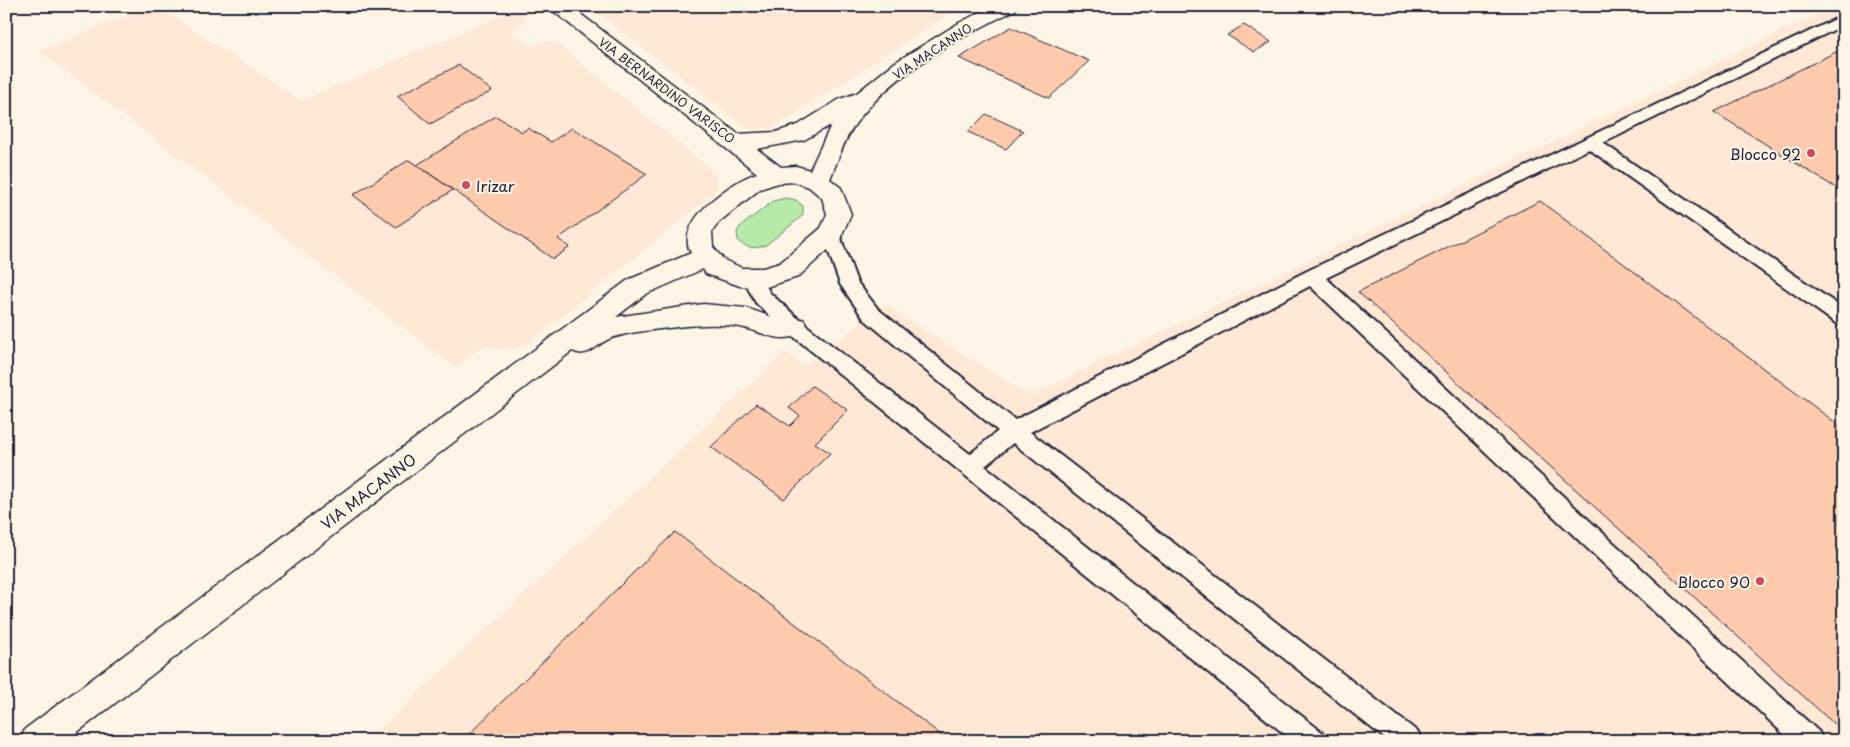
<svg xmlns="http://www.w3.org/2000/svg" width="1850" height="747" viewBox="0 0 1850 747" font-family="'Playpen Sans',sans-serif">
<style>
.built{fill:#fce8d4}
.green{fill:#b7e9a8;stroke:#6c8672}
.building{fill:#fdcaae;stroke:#22223b}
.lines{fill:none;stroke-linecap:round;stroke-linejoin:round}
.service-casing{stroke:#22223b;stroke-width:4}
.minor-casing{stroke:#22223b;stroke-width:3}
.service{fill:#fcf5e5;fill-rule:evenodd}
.minor{fill:#fcf5e5;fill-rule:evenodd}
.poi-dot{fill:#d1495b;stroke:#fcf5e5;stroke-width:2}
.labels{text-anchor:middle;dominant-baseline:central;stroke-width:4;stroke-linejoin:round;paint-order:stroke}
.far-street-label{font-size:12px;fill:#22223b;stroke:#fcf5e5}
.poi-label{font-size:15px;fill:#22223b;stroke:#fcf5e5;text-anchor:end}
.street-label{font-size:15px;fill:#22223b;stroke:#fcf5e5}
</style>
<rect width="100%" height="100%" fill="#fcf5e5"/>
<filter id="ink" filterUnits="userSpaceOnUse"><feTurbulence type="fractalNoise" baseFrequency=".02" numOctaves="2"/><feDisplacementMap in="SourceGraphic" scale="10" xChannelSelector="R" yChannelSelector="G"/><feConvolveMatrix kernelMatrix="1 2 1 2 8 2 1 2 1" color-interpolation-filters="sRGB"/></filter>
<g filter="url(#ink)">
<g class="built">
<polygon points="152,6 157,6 301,101 515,10 524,18 523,23 511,32 529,47 543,41 556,43 709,168 716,174 718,181 717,188 711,196 525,346 503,350 492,348 485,344 455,367 39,51"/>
<polygon points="589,6 966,6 947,15 771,129 748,129"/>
<polygon points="1834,6 1844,6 1844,741 367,741 786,351 803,366 885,305 1030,396"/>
</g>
<path class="green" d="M 785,198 L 796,200 L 803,206 L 803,214 L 800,218 L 766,245 C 756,249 747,249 738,241 L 737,232 L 740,227 L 773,201 Z"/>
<g class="building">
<polygon points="1244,25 1271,42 1254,52 1227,35"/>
<polygon points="1011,27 1089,61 1049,98 959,58"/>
<polygon points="1844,48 1844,193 1714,112"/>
<polygon points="459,65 492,91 430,124 397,96"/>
<polygon points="986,114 1023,131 1006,149 968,132"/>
<polygon points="496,116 522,132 528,128 551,142 572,128 647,174 558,239 570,247 553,259 417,165"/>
<polygon points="409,160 453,190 396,227 353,195"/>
<polygon points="1540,201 1844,429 1844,733 1358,292"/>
<polygon points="812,386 848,410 815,443 830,453 784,499 711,447 756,404 790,426 800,416 789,408"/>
<polygon points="675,532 949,741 462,741"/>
</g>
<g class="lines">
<g class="service-casing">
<polygon id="service" points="1844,15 1844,25 1603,143 1844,309 1844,326 1837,324 1589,149 1326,278 1819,732 1823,741 1791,741 1310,286 1030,432 1418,732 1422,741 1388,741 1013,443 985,466 1322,732 1326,741 1293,741 788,332 756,303 742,277 744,272 751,270 758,272 770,293 802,322 970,454 998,431 864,319 840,284 822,233 825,228 831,227 837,228 857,282 878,309 1015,420 1305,272"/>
</g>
<g class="minor-casing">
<path id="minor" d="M 547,6 L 570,6 L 738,134 L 776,132 L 798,125 L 840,99 L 857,93 L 894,63 L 959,23 L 992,6 L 1018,6 L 1015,10 C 961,37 892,73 856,123 C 844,139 838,160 830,179 L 841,188 L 851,214 L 840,239 L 798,277 L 763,288 L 740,286 L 706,274 L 703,269 L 646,294 L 616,317 L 703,304 L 746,308 L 778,319 L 795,317 L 804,320 L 808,327 L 804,334 C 778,343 770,335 745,328 C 723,323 699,325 677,327 C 655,330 630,331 609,339 C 595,345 589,359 572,351 L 66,741 L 20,741 L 25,729 L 628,280 L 691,253 C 673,222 732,181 757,173 ZM 831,125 L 810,170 L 796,166 L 781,167 L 757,149 L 804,140 ZM 795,182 L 809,187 L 822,198 L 827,214 L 821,228 L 780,263 L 763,268 L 742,268 L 724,260 L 713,247 L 712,232 L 719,222 L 760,189 L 778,183 Z"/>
</g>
<use href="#service" class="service"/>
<use href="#minor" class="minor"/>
</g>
</g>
<g class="poi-dot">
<circle cx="1811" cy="153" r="5"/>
<circle cx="466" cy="185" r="5"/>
<circle cx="1760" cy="581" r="5"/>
</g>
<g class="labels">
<g class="far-street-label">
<text transform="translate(932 51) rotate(-33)">VIA MACANNO</text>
<text transform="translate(667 90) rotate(37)">VIA BERNARDINO VARISCO</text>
</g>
<g class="poi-label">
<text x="1801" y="153">Blocco 92</text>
<text x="476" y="185" text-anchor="start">Irizar</text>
<text x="1750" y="581">Blocco 90</text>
</g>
<g class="street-label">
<text transform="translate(368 491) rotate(-37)">VIA MACANNO</text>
</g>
</g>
<rect width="1850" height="747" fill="none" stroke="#fcf5e5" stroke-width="25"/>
<rect x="12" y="12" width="1825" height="722" fill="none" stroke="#22223b" stroke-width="2" filter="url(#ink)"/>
</svg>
